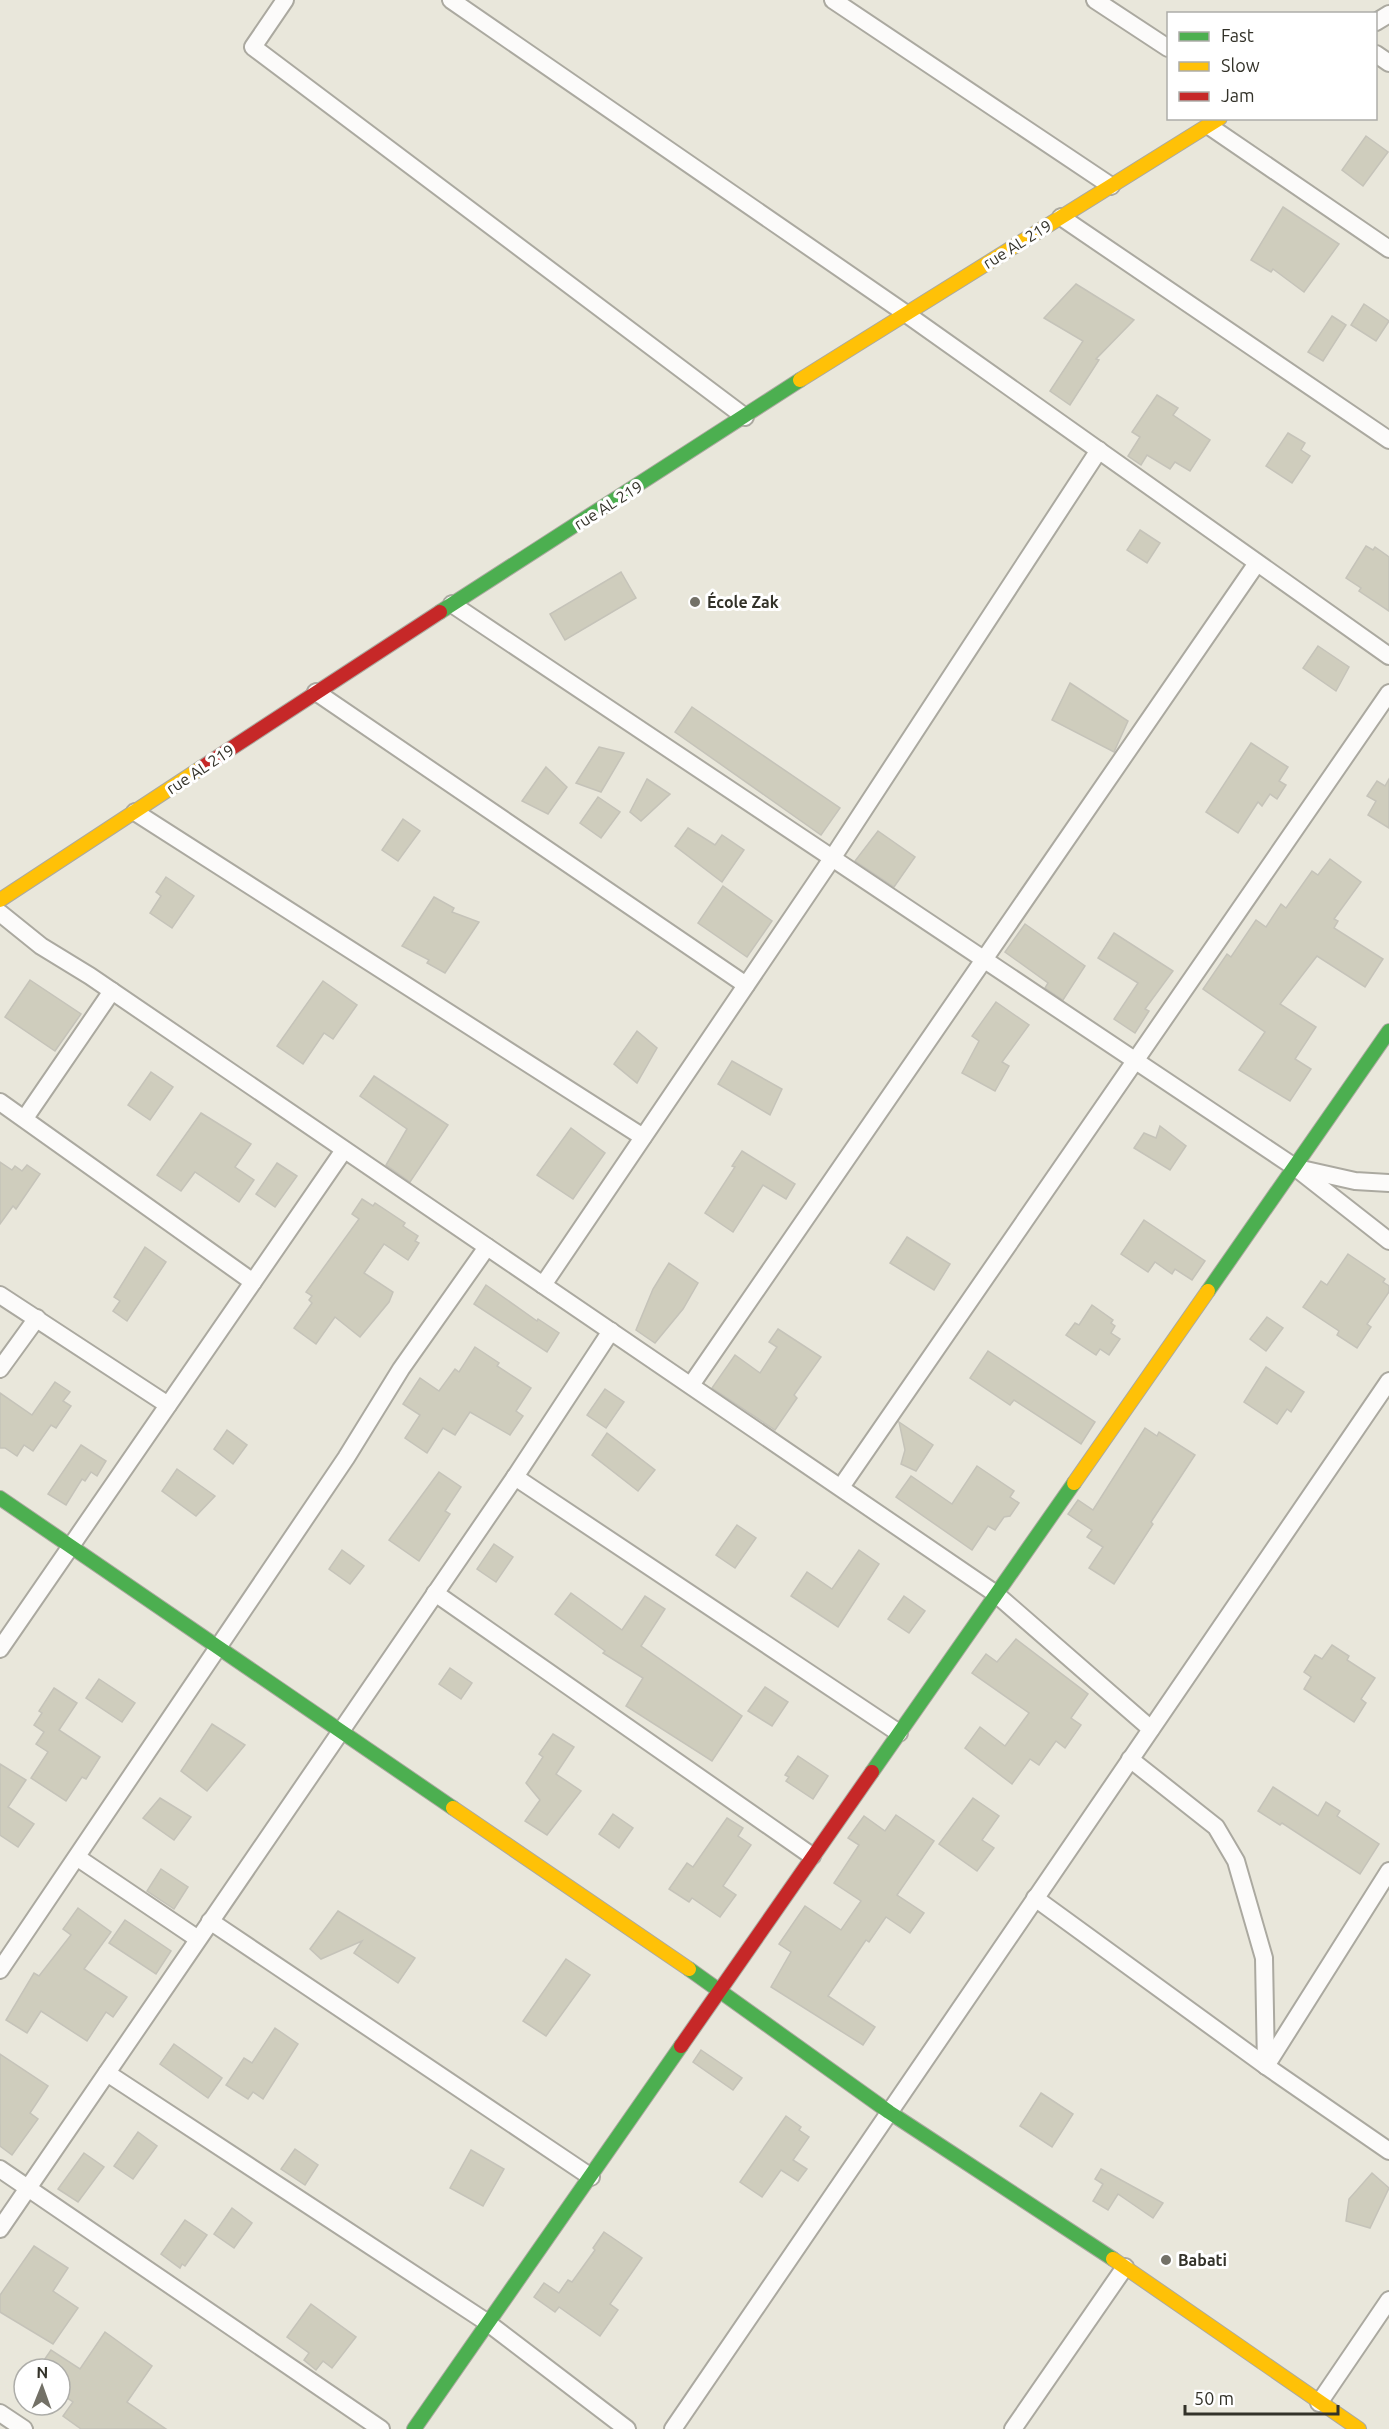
<svg xmlns="http://www.w3.org/2000/svg" width="1389" height="2429" viewBox="0 0 1389 2429" font-family="Ubuntu,sans-serif">
<style>
.building{fill:#cfcdbd;stroke:#c5c3b9;stroke-width:1.5}
.lines{fill:none;stroke-linecap:round;stroke-linejoin:round}
.street-casing{stroke:#aba9a0;stroke-width:20}
.fast-casing{stroke:#aba9a0;stroke-width:16}
.slow-casing{stroke:#aba9a0;stroke-width:16}
.jam-casing{stroke:#aba9a0;stroke-width:16}
.street{stroke:#fcfbfa;stroke-width:16}
.fast{stroke:#4caf50;stroke-width:14}
.slow{stroke:#ffc107;stroke-width:14}
.jam{stroke:#c62828;stroke-width:14}
.poi-dot{fill:#737167;stroke:#fff;stroke-width:2}
.labels{text-anchor:middle;dominant-baseline:central;stroke-width:6;stroke-linejoin:round;paint-order:stroke}
.street-label{font-size:16px;fill:#333229;stroke:#fff}
.poi-label{font-size:16px;font-weight:bold;fill:#333229;stroke:#fff;text-anchor:start}
</style>
<rect width="100%" height="100%" fill="#e9e7db"/>
<g class="building">
<polygon points="1366,136 1388,152 1363,186 1342,170"/>
<polygon points="1283,207 1339,244 1304,292 1273,269 1271,272 1251,260"/>
<polygon points="1076,284 1134,320 1096,359 1099,360 1070,405 1050,391 1083,341 1044,318"/>
<polygon points="1364,304 1389,321 1376,341 1351,325"/>
<polygon points="1332,316 1346,325 1323,361 1308,352"/>
<polygon points="1157,395 1178,408 1173,415 1210,440 1190,471 1175,462 1170,469 1147,455 1141,465 1128,456 1140,437 1132,432"/>
<polygon points="1288,433 1305,443 1301,450 1310,456 1292,483 1266,466"/>
<polygon points="1140,530 1160,543 1147,563 1127,550"/>
<polygon points="1366,546 1373,550 1375,547 1389,557 1389,611 1359,591 1361,588 1346,578"/>
<polygon points="621,572 636,598 565,640 550,614"/>
<polygon points="1318,646 1349,667 1336,691 1303,668"/>
<polygon points="1070,683 1128,721 1114,752 1052,720"/>
<polygon points="692,707 840,808 821,835 675,732"/>
<polygon points="1251,743 1288,767 1279,781 1286,785 1277,799 1270,794 1262,806 1258,802 1238,833 1206,812"/>
<polygon points="599,747 624,753 601,792 576,783"/>
<polygon points="546,767 567,787 548,814 522,801"/>
<polygon points="647,779 670,794 641,821 630,812"/>
<polygon points="1389,779 1389,828 1368,815 1376,801 1367,796 1377,781 1385,786"/>
<polygon points="598,797 620,812 601,838 580,823"/>
<polygon points="403,819 420,831 398,861 382,850"/>
<polygon points="688,828 715,845 722,835 744,850 722,882 675,846"/>
<polygon points="878,831 915,857 894,887 855,861"/>
<polygon points="1330,859 1361,882 1334,919 1338,921 1334,928 1383,959 1365,987 1317,956 1280,1004 1316,1027 1295,1059 1311,1069 1290,1101 1239,1070 1265,1032 1203,989 1227,954 1231,957 1256,920 1266,927 1281,904 1286,908 1312,871 1318,875"/>
<polygon points="166,877 194,896 172,928 150,913 161,896 156,892"/>
<polygon points="723,886 772,921 747,957 698,923"/>
<polygon points="434,897 454,908 452,912 479,922 445,973 427,963 429,960 402,946"/>
<polygon points="1025,924 1085,966 1063,1000 1045,988 1048,983 1005,952"/>
<polygon points="1114,933 1173,971 1145,1009 1149,1011 1135,1033 1114,1019 1138,983 1098,958"/>
<polygon points="30,980 81,1014 55,1051 5,1017"/>
<polygon points="323,981 357,1005 333,1039 324,1033 303,1064 277,1046"/>
<polygon points="996,1002 1029,1025 1002,1062 1009,1066 995,1091 962,1073 979,1041 972,1036"/>
<polygon points="637,1031 657,1048 637,1083 614,1064"/>
<polygon points="732,1061 782,1089 770,1115 718,1084"/>
<polygon points="151,1072 173,1087 150,1120 128,1105"/>
<polygon points="374,1076 448,1125 410,1182 386,1165 407,1129 360,1096"/>
<polygon points="201,1113 251,1144 235,1167 254,1180 239,1202 195,1172 181,1191 157,1175"/>
<polygon points="1160,1126 1186,1146 1170,1170 1134,1148 1144,1133 1156,1138"/>
<polygon points="571,1128 605,1153 573,1199 537,1175"/>
<polygon points="742,1151 795,1184 786,1199 763,1185 733,1232 705,1213 735,1167 732,1166"/>
<polygon points="0,1162 12,1170 15,1166 22,1171 27,1165 40,1174 16,1209 13,1206 0,1224"/>
<polygon points="277,1163 297,1176 275,1207 256,1194"/>
<polygon points="362,1199 373,1206 375,1203 405,1223 403,1226 418,1236 415,1241 419,1243 408,1260 384,1244 364,1273 393,1292 389,1302 360,1337 335,1317 316,1344 294,1328 312,1303 309,1300 312,1296 306,1292 359,1219 352,1214"/>
<polygon points="1144,1220 1205,1261 1192,1280 1175,1269 1172,1274 1155,1262 1148,1272 1121,1254"/>
<polygon points="907,1237 950,1264 934,1290 890,1263"/>
<polygon points="145,1247 166,1262 127,1321 113,1311 120,1301 114,1297"/>
<polygon points="1348,1254 1385,1279 1383,1282 1389,1286 1389,1292 1367,1324 1371,1327 1357,1348 1337,1335 1339,1331 1303,1307 1321,1281 1327,1285"/>
<polygon points="669,1263 698,1283 683,1309 655,1343 636,1330 653,1289"/>
<polygon points="486,1285 537,1321 538,1319 559,1333 547,1352 474,1304"/>
<polygon points="1092,1305 1113,1320 1111,1323 1115,1326 1111,1333 1120,1339 1109,1355 1100,1349 1096,1355 1066,1335 1075,1323 1079,1325"/>
<polygon points="1267,1317 1283,1328 1266,1351 1250,1339"/>
<polygon points="778,1329 821,1357 794,1395 797,1398 775,1430 712,1388 735,1355 760,1373 777,1347 769,1342"/>
<polygon points="475,1347 499,1363 497,1366 531,1388 516,1411 523,1416 510,1435 470,1412 455,1435 443,1428 427,1453 405,1438 420,1415 403,1404 420,1378 439,1391 455,1369 459,1372"/>
<polygon points="988,1351 1095,1422 1081,1444 1014,1400 1010,1405 970,1378"/>
<polygon points="1266,1367 1304,1392 1291,1412 1287,1409 1277,1424 1244,1402"/>
<polygon points="55,1382 70,1392 63,1401 71,1406 56,1428 51,1425 33,1451 24,1445 17,1456 5,1448 0,1448 0,1393 32,1415"/>
<polygon points="605,1389 624,1402 606,1428 587,1415"/>
<polygon points="899,1422 933,1445 916,1471 901,1464 905,1450"/>
<polygon points="1145,1428 1157,1436 1159,1432 1195,1455 1151,1522 1153,1524 1114,1584 1089,1568 1103,1547 1087,1537 1092,1530 1068,1514 1078,1500 1093,1510"/>
<polygon points="227,1430 247,1445 233,1464 214,1449"/>
<polygon points="607,1433 655,1470 638,1491 592,1455"/>
<polygon points="81,1445 106,1461 97,1476 91,1472 85,1481 82,1479 66,1505 48,1494"/>
<polygon points="977,1466 1014,1491 1010,1497 1019,1503 1010,1516 1004,1517 995,1530 988,1526 972,1550 896,1497 911,1476 952,1504"/>
<polygon points="177,1469 215,1496 196,1516 162,1491"/>
<polygon points="439,1472 461,1487 445,1511 450,1514 419,1561 389,1540"/>
<polygon points="737,1525 756,1538 735,1568 716,1555"/>
<polygon points="494,1544 513,1557 496,1582 477,1569"/>
<polygon points="342,1550 364,1566 350,1584 329,1569"/>
<polygon points="859,1550 879,1564 838,1627 791,1596 807,1572 832,1589"/>
<polygon points="571,1593 622,1630 645,1596 665,1609 641,1646 742,1716 712,1761 626,1706 643,1678 603,1653 605,1651 555,1614"/>
<polygon points="904,1596 925,1611 909,1633 888,1619"/>
<polygon points="1016,1639 1088,1694 1071,1718 1081,1725 1065,1748 1056,1741 1039,1765 1030,1759 1012,1784 965,1748 980,1727 1005,1746 1029,1713 972,1673 986,1654 997,1662"/>
<polygon points="1332,1645 1349,1656 1347,1660 1375,1678 1361,1699 1366,1703 1354,1722 1304,1689 1311,1677 1304,1672 1315,1655 1322,1659"/>
<polygon points="450,1668 472,1683 461,1699 439,1684"/>
<polygon points="99,1679 135,1703 122,1722 86,1698"/>
<polygon points="765,1687 788,1702 772,1726 748,1711"/>
<polygon points="54,1688 77,1703 59,1730 100,1757 86,1779 82,1777 66,1801 31,1778 48,1752 36,1744 44,1732 34,1725 42,1713 39,1711"/>
<polygon points="212,1724 245,1745 207,1791 181,1771"/>
<polygon points="553,1734 574,1747 556,1774 581,1791 547,1835 525,1821 540,1800 526,1783 543,1757 539,1754"/>
<polygon points="798,1756 828,1776 813,1799 786,1781 789,1777 785,1775"/>
<polygon points="0,1764 26,1780 8,1807 34,1824 18,1847 0,1835"/>
<polygon points="1273,1787 1318,1816 1326,1802 1340,1811 1337,1816 1379,1844 1360,1874 1282,1823 1280,1825 1258,1811"/>
<polygon points="160,1798 191,1817 174,1840 143,1818"/>
<polygon points="973,1798 999,1816 982,1840 994,1848 977,1871 939,1844"/>
<polygon points="613,1814 633,1828 619,1848 599,1834"/>
<polygon points="896,1815 934,1841 897,1895 924,1913 910,1933 886,1917 869,1942 866,1940 828,1996 875,2027 863,2045 771,1987 791,1952 779,1944 805,1906 841,1930 861,1901 834,1883 859,1845 848,1838 864,1816 885,1831"/>
<polygon points="727,1818 743,1828 738,1836 751,1845 723,1886 736,1895 720,1917 692,1898 689,1902 669,1889 687,1863 693,1867"/>
<polygon points="161,1869 188,1887 174,1909 147,1891"/>
<polygon points="78,1908 111,1932 84,1969 127,1997 113,2017 106,2012 87,2041 41,2011 27,2033 6,2020 34,1973 39,1976 71,1935 63,1929"/>
<polygon points="338,1911 415,1958 398,1983 354,1953 362,1941 321,1959 310,1949"/>
<polygon points="125,1920 171,1951 156,1974 109,1943"/>
<polygon points="566,1959 590,1975 546,2036 523,2021"/>
<polygon points="275,2028 298,2044 263,2099 253,2092 248,2099 226,2085 244,2058 252,2063"/>
<polygon points="174,2044 222,2078 208,2098 160,2064"/>
<polygon points="701,2050 742,2078 733,2090 693,2062"/>
<polygon points="0,2054 48,2086 30,2113 38,2119 12,2155 0,2146"/>
<polygon points="1041,2093 1073,2114 1052,2147 1020,2126"/>
<polygon points="786,2116 801,2127 799,2130 809,2137 793,2160 807,2169 798,2181 781,2170 762,2197 740,2182"/>
<polygon points="138,2132 157,2146 133,2179 114,2166"/>
<polygon points="295,2149 318,2165 305,2185 281,2169"/>
<polygon points="471,2150 504,2169 483,2206 450,2188"/>
<polygon points="84,2153 104,2167 78,2202 58,2189"/>
<polygon points="1101,2169 1163,2203 1153,2218 1118,2194 1108,2210 1093,2201 1103,2184 1095,2179"/>
<polygon points="1372,2173 1389,2188 1370,2228 1346,2221 1349,2199"/>
<polygon points="232,2208 252,2223 234,2248 214,2234"/>
<polygon points="185,2220 207,2235 185,2266 182,2264 180,2268 161,2254"/>
<polygon points="604,2232 642,2258 610,2304 618,2310 600,2336 559,2307 555,2312 534,2297 544,2283 559,2293 568,2280 572,2282 595,2250 593,2248"/>
<polygon points="34,2246 68,2268 53,2291 78,2308 53,2344 0,2312 0,2295"/>
<polygon points="311,2304 356,2337 332,2368 323,2361 316,2370 304,2360 309,2353 287,2337"/>
<polygon points="105,2332 152,2366 127,2402 166,2429 81,2429 63,2416 73,2402 60,2393 60,2369 38,2369 51,2350 80,2369"/>
</g>
<g class="lines">
<g class="street-casing">
<g id="street">
<polyline points="285,0 253,47 745,417"/>
<polyline points="451,0 905,313 1389,656"/>
<polyline points="833,0 1111,186"/>
<polyline points="1095,0 1168,48"/>
<polyline points="1376,22 1389,14"/>
<polyline points="1376,54 1389,63"/>
<polyline points="1209,126 1389,249"/>
<polyline points="1061,217 1389,440"/>
<polyline points="452,604 1296,1168 1389,1241"/>
<polyline points="316,692 746,985"/>
<polyline points="135,812 643,1137"/>
<polyline points="0,913 41,946 90,976 996,1594 1151,1729"/>
<polyline points="0,1102 253,1282"/>
<polyline points="25,1118 112,991"/>
<polyline points="1297,1168 1355,1181 1389,1183"/>
<polyline points="543,1285 833,857 1099,450"/>
<polyline points="0,1295 168,1405"/>
<polyline points="0,1369 37,1318"/>
<polyline points="691,1385 1257,563"/>
<polyline points="515,1477 899,1733"/>
<polyline points="841,1487 1389,693"/>
<polyline points="435,1593 812,1856"/>
<polyline points="0,1649 344,1150"/>
<polyline points="1130,1759 1216,1827 1236,1861 1264,1958 1266,2066"/>
<polyline points="78,1858 198,1939"/>
<polyline points="1035,1898 1266,2066 1389,2151"/>
<polyline points="210,1921 591,2177"/>
<polyline points="0,1970 346,1458 401,1369 487,1247"/>
<polyline points="1266,2066 1389,1871"/>
<polyline points="107,2073 488,2323 627,2429"/>
<polyline points="0,2169 381,2429"/>
<polyline points="0,2229 515,1477 611,1331"/>
<polyline points="1319,2403 1389,2300"/>
<polyline points="0,2413 24,2429"/>
<polyline points="673,2429 1389,1381"/>
<polyline points="1013,2429 1125,2267"/>
</g>
</g>
<g class="fast-casing">
<g id="fast">
<polyline points="440,612 800,380"/>
<polyline points="1208,1291 1389,1031"/>
<polyline points="0,1498 453,1808"/>
<polyline points="872,1772 1074,1483"/>
<polyline points="689,1969 889,2112 1113,2259"/>
<polyline points="414,2429 681,2046"/>
</g>
</g>
<g class="slow-casing">
<g id="slow">
<polyline points="800,380 1220,118"/>
<polyline points="0,900 201,768"/>
<polyline points="1074,1483 1208,1291"/>
<polyline points="453,1808 689,1969"/>
<polyline points="1113,2259 1359,2429"/>
</g>
</g>
<g class="jam-casing">
<g id="jam">
<polyline points="201,768 440,612"/>
<polyline points="681,2046 872,1772"/>
</g>
</g>
<use href="#street" class="street"/>
<use href="#fast" class="fast"/>
<use href="#slow" class="slow"/>
<use href="#jam" class="jam"/>
</g>
<g class="poi-dot">
<circle cx="695" cy="602" r="6"/>
<circle cx="1166" cy="2260" r="6"/>
</g>
<g class="labels">
<g class="street-label">
<text transform="translate(1017 244) rotate(-32)">rue AL 219</text>
<text transform="translate(608 505) rotate(-32)">rue AL 219</text>
<text transform="translate(200 769) rotate(-33)">rue AL 219</text>
</g>
<g class="poi-label">
<text x="707" y="602">École Zak</text>
<text x="1178" y="2260">Babati</text>
</g>
</g>
<rect x="1167" y="12" width="210" height="108" fill="#ffffff" stroke="#adada9" stroke-width="1.5"/>
<rect x="1179" y="32" width="30" height="9" fill="#4caf50" stroke="#adada9" stroke-width="1.5"/>
<text x="1221" y="42" font-size="18" fill="#333229">Fast</text>
<rect x="1179" y="62" width="30" height="9" fill="#ffc107" stroke="#adada9" stroke-width="1.5"/>
<text x="1221" y="72" font-size="18" fill="#333229">Slow</text>
<rect x="1179" y="92" width="30" height="9" fill="#c62828" stroke="#adada9" stroke-width="1.5"/>
<text x="1221" y="102" font-size="18" fill="#333229">Jam</text>
<g transform="translate(42 2387) rotate(1)"><circle r="28" fill="#ffffff" stroke="#adada9" stroke-width="1.5"/>
<path d="M0-4.5L10 22L0 15L-10 22Z" fill="#737167"/>
<text y="-9" font-size="16" font-weight="bold" text-anchor="middle" fill="#333229">N</text>
</g>
<path d="M1185 2405v9h153v-9" fill="none" stroke="#333229" stroke-width="3"/>
<text x="1194" y="2405" font-size="18" fill="#333229" stroke="#ffffff" stroke-width="4.5" paint-order="stroke">50 m</text>
</svg>
